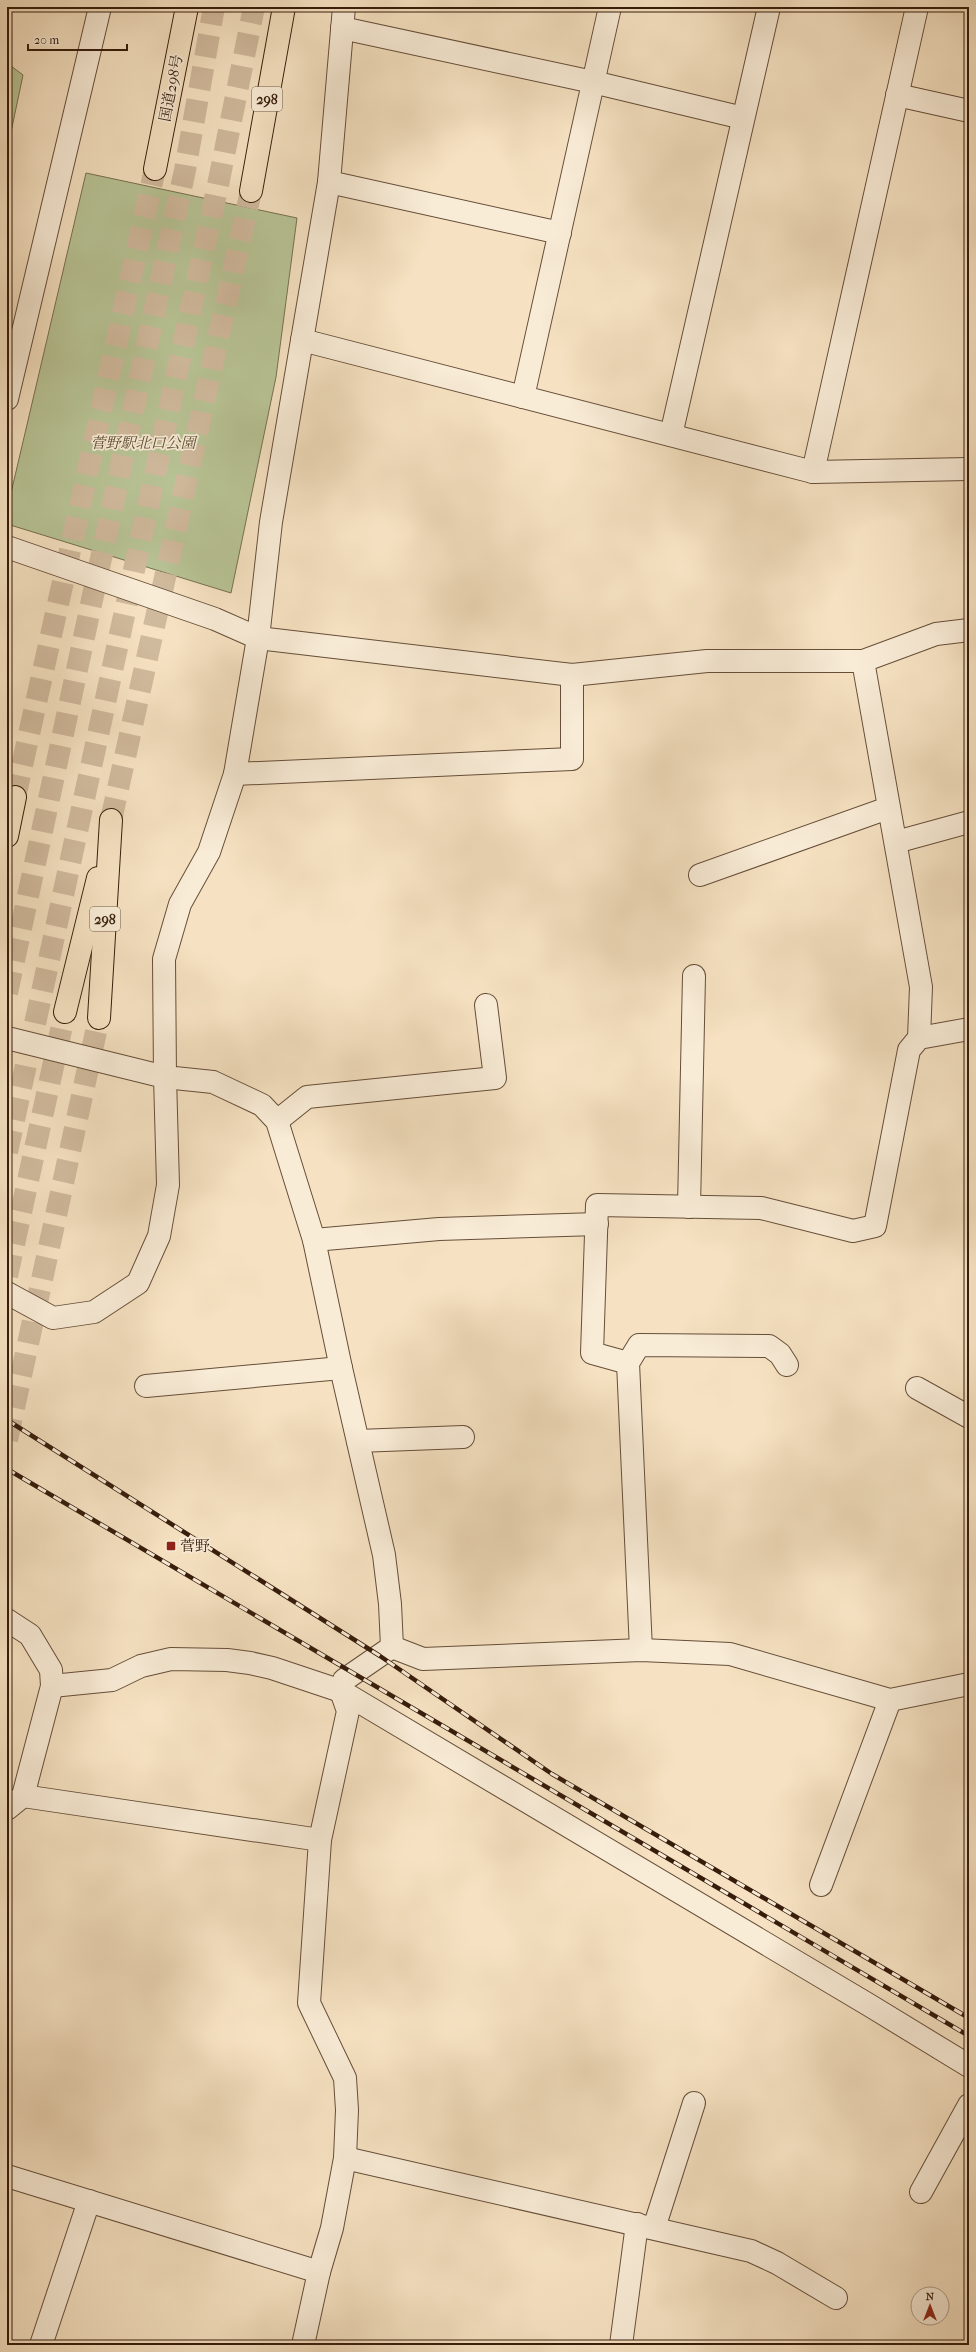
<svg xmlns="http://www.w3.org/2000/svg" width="976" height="2352" viewBox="0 0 976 2352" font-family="'IM FELL French Canon','Noto Serif JP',serif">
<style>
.green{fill:#b8c496;stroke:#777050}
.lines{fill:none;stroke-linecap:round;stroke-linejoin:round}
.highway-tunnel{stroke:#d0ba9d;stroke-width:22;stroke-dasharray:22 11;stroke-linecap:butt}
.minor-casing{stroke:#664e39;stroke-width:24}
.highway-casing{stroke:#361c0b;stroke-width:24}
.minor{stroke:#f9ecd7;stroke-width:22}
.highway{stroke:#f6e2c2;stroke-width:22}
.rail-casing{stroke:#361c0b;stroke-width:4.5}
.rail{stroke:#f9ecd7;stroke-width:3;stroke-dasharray:9;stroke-linecap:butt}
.poi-dot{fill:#8f2418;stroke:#f9ecd7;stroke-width:1.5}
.labels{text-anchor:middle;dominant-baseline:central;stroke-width:3.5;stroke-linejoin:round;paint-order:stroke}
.shield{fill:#f9ecd7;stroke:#705a48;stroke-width:1}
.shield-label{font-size:14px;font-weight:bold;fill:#361c0b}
.street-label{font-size:15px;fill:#361c0b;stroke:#f9ecd7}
.park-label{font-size:15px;font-style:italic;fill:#5d4e35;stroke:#f9ecd7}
.poi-label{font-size:15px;fill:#361c0b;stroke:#f9ecd7;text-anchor:start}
</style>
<rect width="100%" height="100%" fill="#f6e2c2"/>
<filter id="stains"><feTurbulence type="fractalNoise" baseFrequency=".005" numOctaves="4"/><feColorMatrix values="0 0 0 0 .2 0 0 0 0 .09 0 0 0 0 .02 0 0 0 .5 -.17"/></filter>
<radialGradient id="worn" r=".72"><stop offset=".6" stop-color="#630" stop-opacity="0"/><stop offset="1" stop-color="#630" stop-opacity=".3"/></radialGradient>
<g class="green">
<polygon points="7,63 23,75 7,151"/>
<polygon points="86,173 297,218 276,377 231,593 7,524 7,510"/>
</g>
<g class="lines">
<g class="highway-tunnel">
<polyline points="15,797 155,169"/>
<polyline points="111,820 251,191"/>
<polyline points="7,993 185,170 214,7"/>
<polyline points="7,1152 218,185 254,7"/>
<polyline points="7,1276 65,1012"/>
<polyline points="7,1440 99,1018"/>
</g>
<g class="minor-casing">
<g id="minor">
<polyline points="344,7 329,182 271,522 258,638 235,774 209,852 180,904 164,959 165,1077 213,1082 262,1105 277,1121 314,1240 341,1368 384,1555 390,1604 392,1647"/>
<polyline points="342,28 593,82 743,118"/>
<polyline points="897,95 969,111"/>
<polyline points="329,182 560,233"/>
<polyline points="302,340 813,472 969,469"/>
<polyline points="523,397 610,7"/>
<polyline points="7,399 100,7"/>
<polyline points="671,435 769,7"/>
<polyline points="813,472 917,7"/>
<polyline points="7,547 215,619 258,638 572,675 707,661 863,661"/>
<polyline points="235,774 572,759 572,675"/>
<polyline points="896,842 969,822"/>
<polyline points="700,875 888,808"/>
<polyline points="7,1038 165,1077 168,1185 159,1236 138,1283 94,1312 53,1318 7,1293"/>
<polyline points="919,1038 921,987 863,661 936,634 969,630"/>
<polyline points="277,1121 307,1097 495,1078 486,1005"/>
<polyline points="689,1207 694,976"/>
<polyline points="314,1240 439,1229 597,1224"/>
<polyline points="628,1363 592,1353 597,1205 761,1208 853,1231 875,1226 909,1050 919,1038 969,1029"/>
<polyline points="146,1386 341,1368"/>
<polyline points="917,1388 969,1417"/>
<polyline points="358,1441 463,1437"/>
<polyline points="7,1620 30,1635 51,1670 52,1686 23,1796 7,1809"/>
<polyline points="392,1647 423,1659 641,1650 730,1654 890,1700 969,1684"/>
<polyline points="641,1650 628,1363 639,1345 769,1346 780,1354 787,1365"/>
<polyline points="52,1686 112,1680 141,1666 171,1659 227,1660 250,1663 272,1668 341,1691 869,2005 969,2066"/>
<polyline points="23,1796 320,1840"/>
<polyline points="821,1885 890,1700"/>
<polyline points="345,2158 751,2251 777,2263 836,2298"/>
<polyline points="7,2176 319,2272"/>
<polyline points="921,2192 969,2105"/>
<polyline points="654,2228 694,2103"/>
<polyline points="41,2345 89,2201"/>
<polyline points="303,2345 319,2272 332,2228 345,2158 347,2110 345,2078 309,2003 320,1840 348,1711 341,1691 344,1680 392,1647"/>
<polyline points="621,2345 637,2224"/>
</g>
</g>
<g class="highway-casing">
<g id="highway">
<polyline points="155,169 187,7"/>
<polyline points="251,191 284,7"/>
<polyline points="7,836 15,797"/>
<polyline points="65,1012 98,878"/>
<polyline points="99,1018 111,820"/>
</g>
</g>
<use href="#minor" class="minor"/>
<use href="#highway" class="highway"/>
<g class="rail-casing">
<g id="rail">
<polyline points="7,1420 380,1656 552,1774 969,2018"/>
<polyline points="7,1469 969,2036"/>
</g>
</g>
<use href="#rail" class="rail"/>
</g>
<rect class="poi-dot" x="166" y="1541" width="10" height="10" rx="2"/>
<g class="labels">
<g class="shield">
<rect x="252" y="87" width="30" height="24" rx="3"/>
<rect x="90" y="907" width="30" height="24" rx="3"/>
</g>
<g class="shield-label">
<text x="267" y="99">298</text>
<text x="105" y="919">298</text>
</g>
<g class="street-label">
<text transform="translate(171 88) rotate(-79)">国道298号</text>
</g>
<g class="park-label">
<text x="143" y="443">菅野駅北口公園</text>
</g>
<g class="poi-label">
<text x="180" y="1546">菅野</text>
</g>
</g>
<rect width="976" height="2352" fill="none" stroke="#f6e2c2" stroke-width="24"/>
<rect x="8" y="8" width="960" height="2336" fill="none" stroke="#361c0b" stroke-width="2"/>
<rect x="12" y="12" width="952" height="2328" fill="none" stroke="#361c0b"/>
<g transform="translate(930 2306)"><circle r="19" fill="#f9ecd7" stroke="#ab9985"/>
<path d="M0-3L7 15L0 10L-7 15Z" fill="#8f2418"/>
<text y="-6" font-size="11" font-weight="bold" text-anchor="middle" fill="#361c0b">N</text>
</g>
<path d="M28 44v6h99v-6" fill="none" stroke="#361c0b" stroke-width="2"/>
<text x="34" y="44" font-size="12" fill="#361c0b" stroke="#f9ecd7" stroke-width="3" paint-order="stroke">20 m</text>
<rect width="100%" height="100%" filter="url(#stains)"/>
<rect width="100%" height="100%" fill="url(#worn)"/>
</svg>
